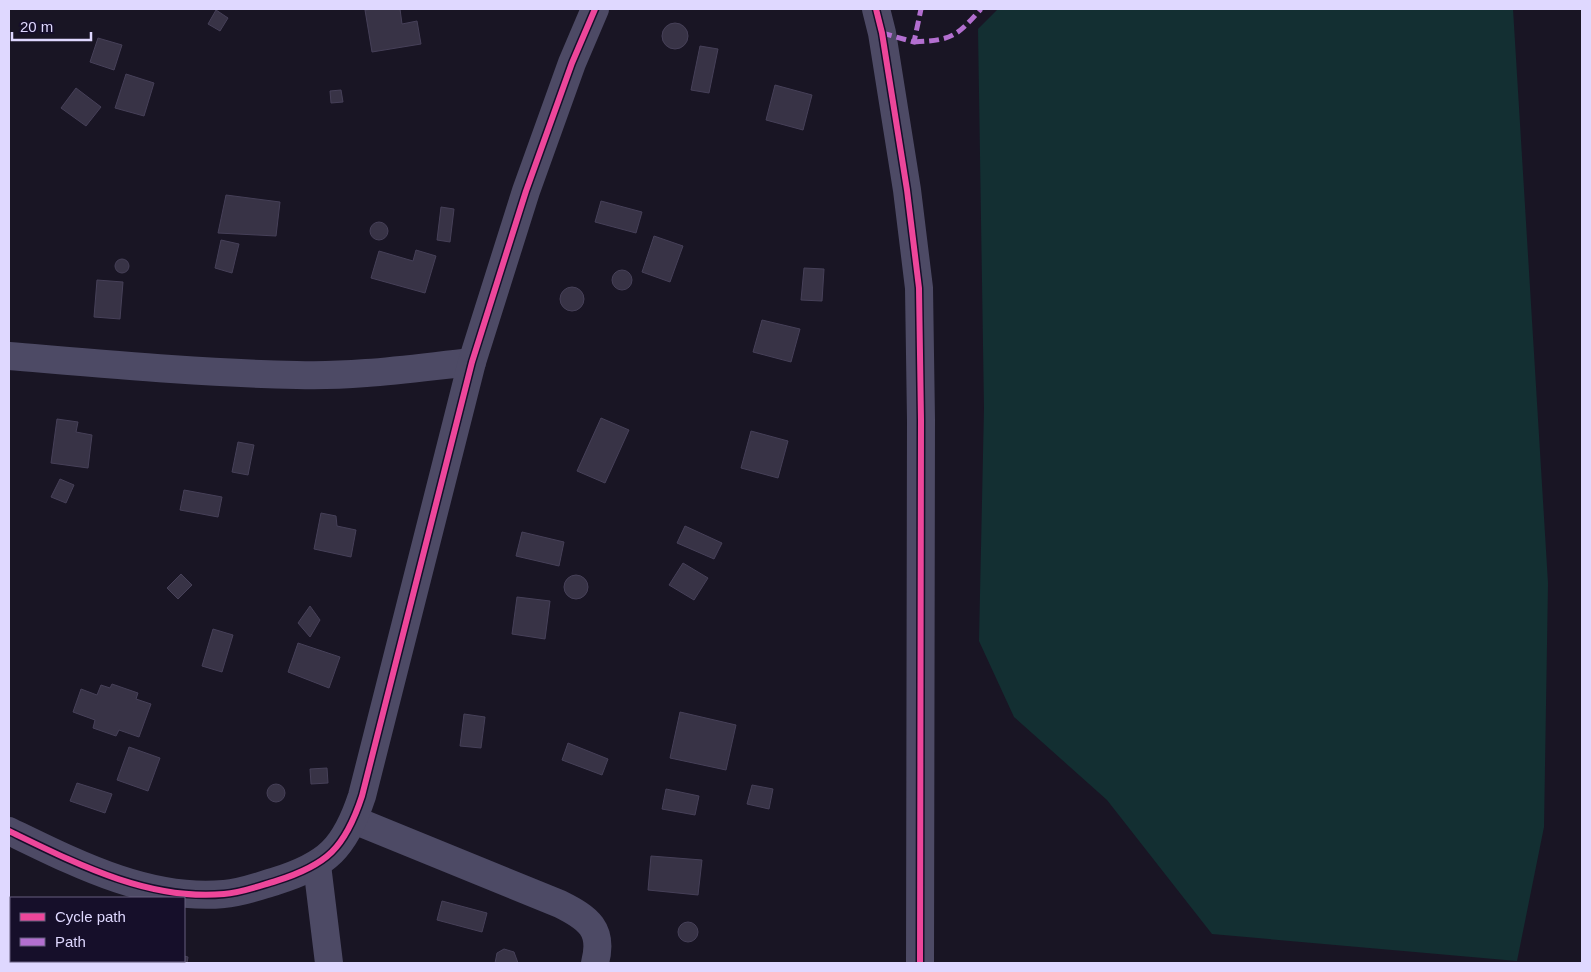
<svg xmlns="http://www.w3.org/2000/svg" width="1591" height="972" viewBox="0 0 1591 972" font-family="Helvetica,sans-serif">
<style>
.green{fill:#132f32}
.building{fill:#383346;stroke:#464058}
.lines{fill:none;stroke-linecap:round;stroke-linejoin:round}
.street{stroke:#4d4a65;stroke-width:28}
.quiet{stroke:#b36fd0;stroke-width:5;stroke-dasharray:10 5;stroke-linecap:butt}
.cycleway-casing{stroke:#160f2a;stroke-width:9}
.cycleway{stroke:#ed469a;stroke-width:6}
</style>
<rect width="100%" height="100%" fill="#191524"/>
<polygon class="green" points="998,9 1513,9 1548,583 1544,827 1517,961 1212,934 1107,800 1014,717 979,641 984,408 978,29"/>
<g class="building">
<polygon points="374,9 400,9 402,24 417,21 421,44 372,52 365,10"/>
<polygon points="216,10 228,18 220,31 208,24"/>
<circle cx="675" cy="36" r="13"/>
<polygon points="98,38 122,45 114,70 90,62"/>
<polygon points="700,46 718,49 709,93 691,90"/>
<polygon points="126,74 154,83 144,116 115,108"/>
<polygon points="775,85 812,95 803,130 766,120"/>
<polygon points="76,88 101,107 86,126 61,108"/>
<polygon points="341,90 343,102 331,103 330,91"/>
<polygon points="226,195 280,202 276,236 218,233"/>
<polygon points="601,201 642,212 636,233 595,222"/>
<polygon points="441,207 454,209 450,242 437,240"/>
<circle cx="379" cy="231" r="9"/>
<polygon points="654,236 683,246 670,282 642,272"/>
<polygon points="221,240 239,244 232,273 215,268"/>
<polygon points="416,250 436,256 425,293 371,278 379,251 413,261"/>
<circle cx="122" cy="266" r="7"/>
<polygon points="804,268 824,269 822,301 801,300"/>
<circle cx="622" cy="280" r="10"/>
<polygon points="97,280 123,282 120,319 94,317"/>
<circle cx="572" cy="299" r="12"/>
<polygon points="762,320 800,329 791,362 753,352"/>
<polygon points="601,418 629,430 605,483 577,471"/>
<polygon points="57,419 78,422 76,432 92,435 88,468 51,463"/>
<polygon points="751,431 788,441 778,478 741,468"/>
<polygon points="238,442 254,445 248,475 232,472"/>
<polygon points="60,479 74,485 66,503 51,497"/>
<polygon points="184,490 222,497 218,517 180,510"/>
<polygon points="321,513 336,516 337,526 356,530 351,557 314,549"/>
<polygon points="685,526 722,543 714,559 677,543"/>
<polygon points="522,532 564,542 559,566 516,556"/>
<polygon points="683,563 708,578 694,600 669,585"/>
<polygon points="181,574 192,585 178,599 167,588"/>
<circle cx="576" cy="587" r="12"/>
<polygon points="517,597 550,601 545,639 512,634"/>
<polygon points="310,606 320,620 310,637 298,623"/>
<polygon points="213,629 233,635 222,672 202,666"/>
<polygon points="298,643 340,657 329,688 288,672"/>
<polygon points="112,684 138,693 136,699 151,704 139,737 119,730 116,736 93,728 95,720 73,712 81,689 97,695 101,685 110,688"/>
<polygon points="680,712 736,725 726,770 670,758"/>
<polygon points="464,714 485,717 481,748 460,746"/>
<polygon points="568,743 608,759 602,775 562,760"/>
<polygon points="129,747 160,758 148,791 117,780"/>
<polygon points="327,768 328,783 311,784 310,769"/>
<polygon points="77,783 112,794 105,813 70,801"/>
<circle cx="276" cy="793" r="9"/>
<polygon points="752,785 773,789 769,809 747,804"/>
<polygon points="666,789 699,796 695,815 662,809"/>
<polygon points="651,856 702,860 698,895 648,890"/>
<polygon points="442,901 487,913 482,932 437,920"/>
<circle cx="688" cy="932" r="10"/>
<polygon points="504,949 514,952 518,963 495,963 497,953"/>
<polygon points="184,956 188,957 187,963 156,963 157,961 184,961"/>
</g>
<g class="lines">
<g class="street">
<polyline points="876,9 882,33 907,190 919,288 921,420 920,963"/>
<path d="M 9,356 C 105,364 201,373 297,375 C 355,377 414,368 472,362"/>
<path d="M 354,820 L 560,904 C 588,918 604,929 595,963"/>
<path d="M 9,831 C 75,863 148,901 224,894 C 241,893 259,886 276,881 C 327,865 345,848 362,796 L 472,362 L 526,191 L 572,63 L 595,9"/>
<polyline points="317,865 329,963"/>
</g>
<g class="quiet">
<polyline points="882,33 914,42 921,9"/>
<path d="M 914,42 C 952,40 956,37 981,9"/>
</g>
<g class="cycleway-casing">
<g id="cycleway">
<polyline points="876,9 882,33 907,190 919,288 921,420 920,963"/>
<path d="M 9,831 C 75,863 148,901 224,894 C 241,893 259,886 276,881 C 327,865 345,848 362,796 L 472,362 L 526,191 L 572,63 L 595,9"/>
</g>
</g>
<use href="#cycleway" class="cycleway"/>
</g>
<rect width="1591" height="972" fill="none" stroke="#dfd8ff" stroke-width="20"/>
<rect x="10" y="897" width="175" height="65" fill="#160f2a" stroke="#665f7f"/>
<rect x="20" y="913" width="25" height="8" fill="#ed469a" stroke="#665f7f"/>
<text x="55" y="922" font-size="15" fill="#dfd8ff">Cycle path</text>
<rect x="20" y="938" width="25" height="8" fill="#b36fd0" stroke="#665f7f"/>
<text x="55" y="947" font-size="15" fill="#dfd8ff">Path</text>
<path d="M12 32v8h79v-8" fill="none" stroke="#dfd8ff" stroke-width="2.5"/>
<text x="20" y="32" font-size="15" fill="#dfd8ff" stroke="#160f2a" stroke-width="4" paint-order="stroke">20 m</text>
</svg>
